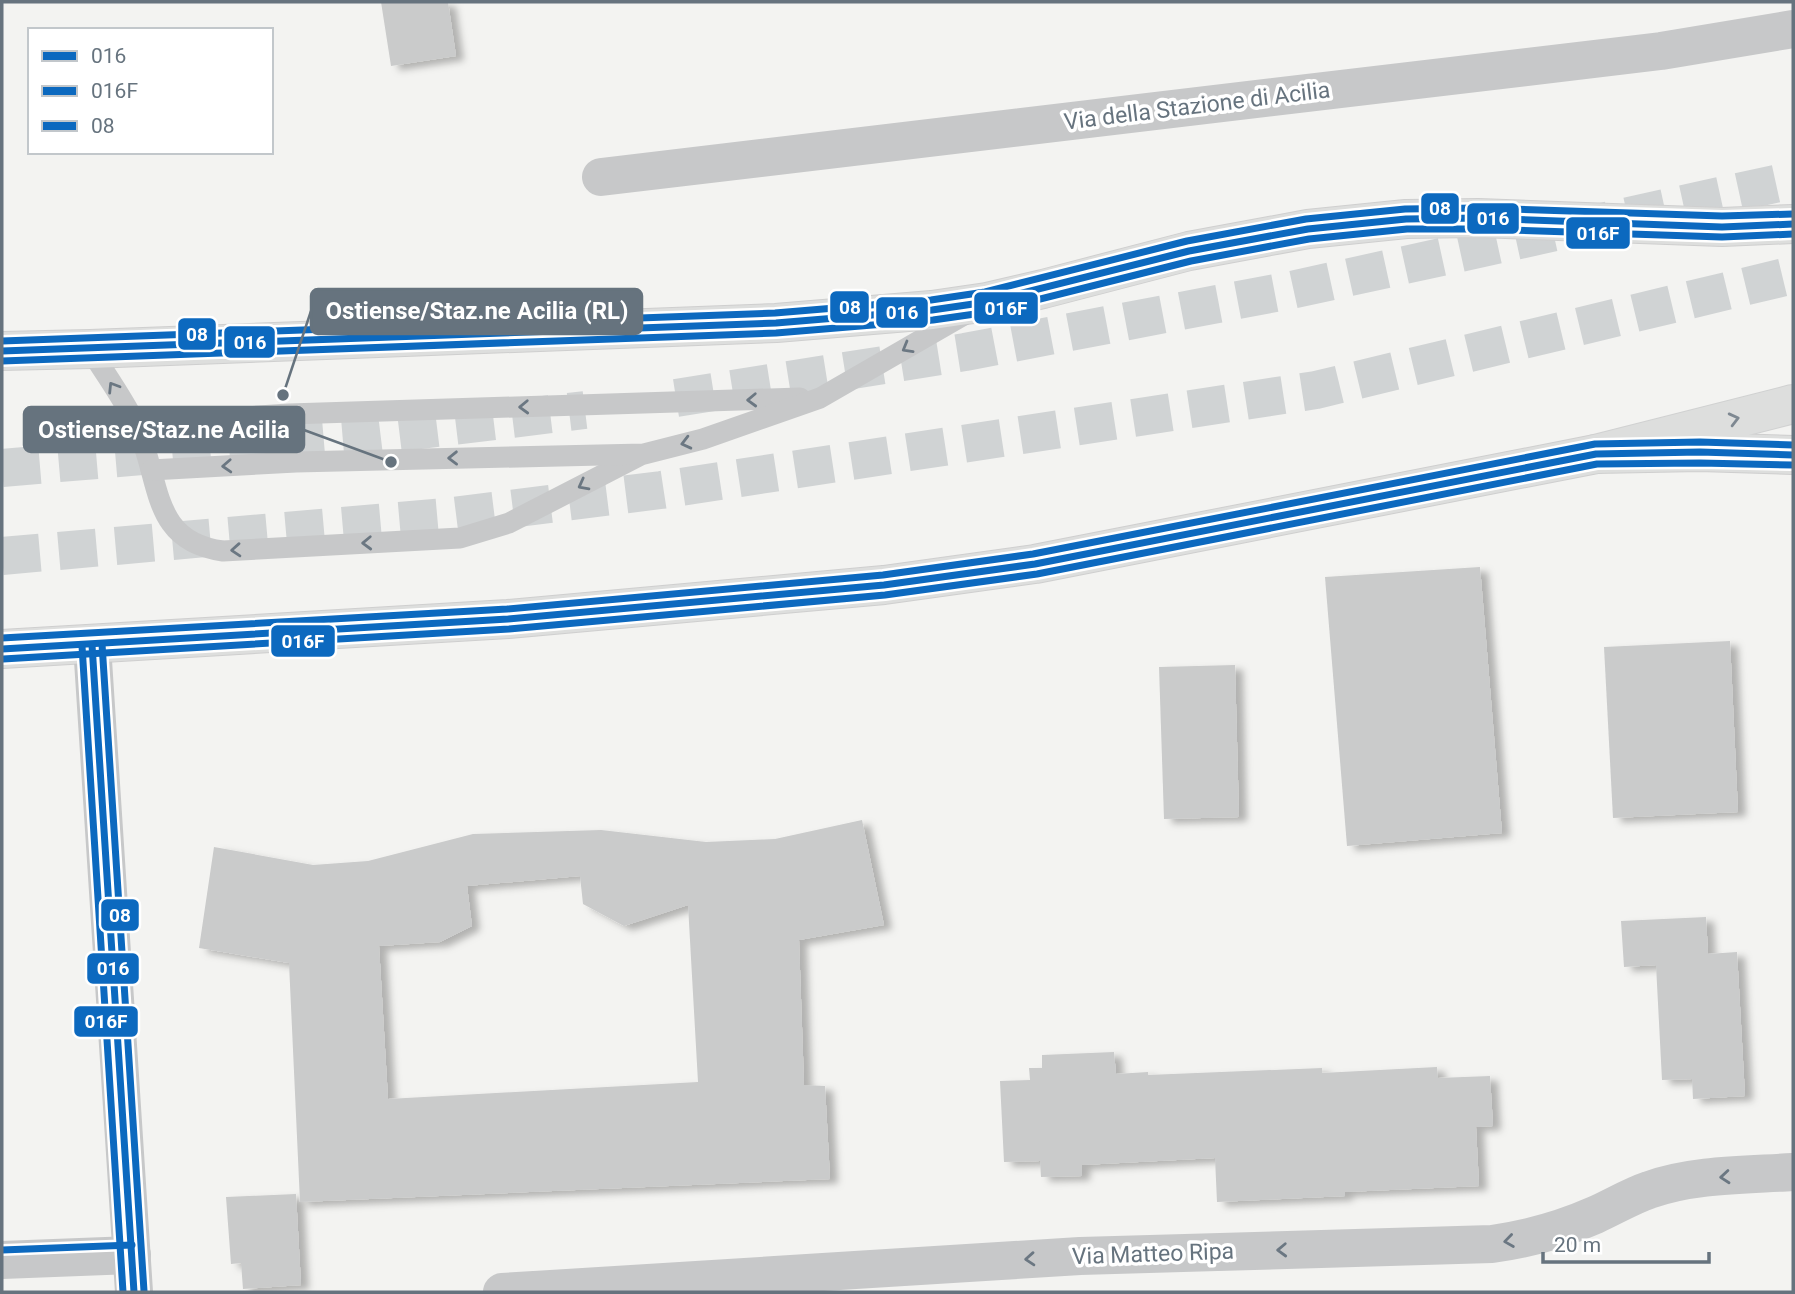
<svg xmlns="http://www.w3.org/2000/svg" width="1795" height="1294" viewBox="0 0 1795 1294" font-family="Roboto,sans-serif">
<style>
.building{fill:#cacbcb;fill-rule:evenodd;filter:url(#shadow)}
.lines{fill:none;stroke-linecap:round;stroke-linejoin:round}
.secondary-tunnel{stroke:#d0d3d4;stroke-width:38;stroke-dasharray:38 19;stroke-linecap:butt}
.primary-tunnel{stroke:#d0d3d4;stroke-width:38;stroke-dasharray:38 19;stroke-linecap:butt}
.secondary-casing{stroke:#cfcfcf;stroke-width:40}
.primary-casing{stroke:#d0d1d1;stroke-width:40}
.service{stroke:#c7c8c9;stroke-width:21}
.minor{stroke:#c7c8c9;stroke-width:38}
.secondary{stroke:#dddedd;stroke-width:38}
.primary{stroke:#dddedd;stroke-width:38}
.bus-1-casing{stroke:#fff;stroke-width:12}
.bus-2-casing{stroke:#fff;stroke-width:12}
.bus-3-casing{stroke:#fff;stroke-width:12}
.bus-1{stroke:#0c69bf;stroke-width:7}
.bus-2{stroke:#0c69bf;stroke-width:7}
.bus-3{stroke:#0c69bf;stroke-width:7}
.oneway{stroke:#6b7782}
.oneway2{stroke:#7e8891}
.labels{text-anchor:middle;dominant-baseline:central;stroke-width:7;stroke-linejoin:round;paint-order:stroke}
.street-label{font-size:23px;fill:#66737e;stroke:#fff}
.leader{fill:none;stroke:#66737e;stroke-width:2.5}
.callout-dot{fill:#66737e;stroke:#fff;stroke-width:2.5}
.callout{fill:#66737e;stroke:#66737e;stroke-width:2.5}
.callout-label{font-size:24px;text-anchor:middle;font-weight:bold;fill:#fff}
.line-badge{stroke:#fff;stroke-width:2.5}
.badge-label{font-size:19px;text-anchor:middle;font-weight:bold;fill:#fff}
</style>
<defs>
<filter id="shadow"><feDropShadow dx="8" dy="4.5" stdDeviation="3.5" flood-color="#0004"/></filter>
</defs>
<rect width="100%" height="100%" fill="#f3f3f1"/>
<g class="building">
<polygon points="381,2 448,2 456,56 391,66"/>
<polygon points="1480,567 1502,833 1347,846 1325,577"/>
<polygon points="1730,641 1738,812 1613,818 1604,647"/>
<polygon points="1235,665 1239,817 1164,819 1159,667"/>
<path d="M 862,820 L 884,925 L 799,940 L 804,1085 L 825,1086 L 830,1179 L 300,1202 L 289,963 L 199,948 L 214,847 L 313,865 L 368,861 L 473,834 L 601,830 L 706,842 L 775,839 ZM 580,876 L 583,904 L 624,926 L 688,905 L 698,1082 L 388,1099 L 379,946 L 440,942 L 472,926 L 467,886 Z"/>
<polygon points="1706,917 1708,954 1737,952 1745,1096 1693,1099 1692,1079 1662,1080 1656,965 1624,967 1621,921"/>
<polygon points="1114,1052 1116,1074 1148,1072 1148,1075 1322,1068 1322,1073 1437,1067 1438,1078 1490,1076 1493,1126 1476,1127 1479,1186 1345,1192 1345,1196 1217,1202 1215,1158 1082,1165 1082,1176 1041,1177 1040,1161 1004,1162 1000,1081 1030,1080 1029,1068 1042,1068 1042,1055"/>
<polygon points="296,1194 301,1285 243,1289 241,1263 231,1264 226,1197"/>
</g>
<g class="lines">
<g class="secondary-tunnel">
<polyline points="676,398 965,352 1291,290 1793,180"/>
<polyline points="2,468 355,438 585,410"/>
</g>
<polyline class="primary-tunnel" points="2,556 445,517 661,490 1316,390 1793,275"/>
<g class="secondary-casing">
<g id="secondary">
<polyline points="2,351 90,349 776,323 932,310 987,302 1043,289 1189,251 1308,229 1406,219 1478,218 1722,227 1793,224"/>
<polyline points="2,649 508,619 884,585 1035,564 1596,454 1700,452 1793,455"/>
</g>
</g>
<g class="primary-casing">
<polyline id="primary" points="1596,454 1793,404"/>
</g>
<g class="service">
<path d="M 90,349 C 105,374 123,398 135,423 C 162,477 148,541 223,551 L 460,538 L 509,523 L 639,456"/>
<polyline points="136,424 289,414 800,398"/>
<polyline points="151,470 296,462 644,454 703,439 820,398 964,315"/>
</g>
<g class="minor">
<polyline points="601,177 1661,51 1793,29"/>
<polyline points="92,645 134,1292"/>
<polyline points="2,1260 132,1255"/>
<path d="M 502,1292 L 1080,1256 L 1492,1244 C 1528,1239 1561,1230 1595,1215 C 1613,1207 1631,1196 1649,1190 C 1693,1174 1747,1175 1793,1172"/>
</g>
<use href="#secondary" class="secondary"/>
<use href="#primary" class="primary"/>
<g class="bus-1-casing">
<g id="bus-1">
<polyline points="2,351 776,323 932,310 987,302 1189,251 1308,229 1406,219 1478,218 1722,227 1793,224"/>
<polyline points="92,645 134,1292"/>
<polyline points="2,649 508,619 884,585 1035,564 1596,454 1700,452 1793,455"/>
</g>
</g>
<g class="bus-2-casing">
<g id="bus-2">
<polyline points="2,361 776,333 933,320 989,312 1191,261 1309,239 1407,229 1478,229 1722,237 1793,234"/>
<polyline points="82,646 123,1292"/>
<polyline points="3,659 509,629 885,595 1037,574 1597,464 1700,463 1793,465"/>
</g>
</g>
<g class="bus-3-casing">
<g id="bus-3">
<polyline points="2,341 775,313 931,300 985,292 1187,241 1306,219 1405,209 1478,208 1722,216 1793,214"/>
<polyline points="2,638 507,609 883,575 1033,554 1595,444 1700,442 1793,445"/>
<polyline points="102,644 144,1291"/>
<polyline points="2,1250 132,1245"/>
</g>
</g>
<use href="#bus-1" class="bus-1"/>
<use href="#bus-2" class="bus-2"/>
<use href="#bus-3" class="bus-3"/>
</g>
<defs><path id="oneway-chevron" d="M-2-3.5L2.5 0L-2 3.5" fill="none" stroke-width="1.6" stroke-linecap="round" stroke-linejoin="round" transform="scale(1.75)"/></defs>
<g class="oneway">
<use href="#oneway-chevron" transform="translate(907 348) rotate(150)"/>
<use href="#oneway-chevron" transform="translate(113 387) rotate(-122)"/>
<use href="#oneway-chevron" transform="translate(752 400) rotate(178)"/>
<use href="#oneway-chevron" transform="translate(524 407) rotate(178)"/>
<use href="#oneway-chevron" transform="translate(686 443) rotate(166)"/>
<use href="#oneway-chevron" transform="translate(453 458) rotate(179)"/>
<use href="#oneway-chevron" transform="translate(227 466) rotate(177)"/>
<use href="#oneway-chevron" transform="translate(583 485) rotate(152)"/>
<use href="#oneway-chevron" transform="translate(367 543) rotate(178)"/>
<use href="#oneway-chevron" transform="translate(236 550) rotate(176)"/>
<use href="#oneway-chevron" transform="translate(1725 1177) rotate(175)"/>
<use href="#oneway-chevron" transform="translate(1509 1241) rotate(172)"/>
<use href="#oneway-chevron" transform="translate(1282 1250) rotate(178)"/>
<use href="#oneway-chevron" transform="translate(1030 1259) rotate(176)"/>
</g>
<use class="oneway2" href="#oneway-chevron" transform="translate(1734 419) rotate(-14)"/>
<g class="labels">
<g class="street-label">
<text transform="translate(1197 106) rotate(-7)">Via della Stazione di Acilia</text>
<text transform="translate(1153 1254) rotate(-2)">Via Matteo Ripa</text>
</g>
</g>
<path class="leader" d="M283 395L311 311M391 462L304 430"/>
<g class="callout-dot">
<circle cx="283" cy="395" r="7"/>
<circle cx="391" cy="462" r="7"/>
</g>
<g class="callout">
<rect x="311" y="289" width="331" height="45" rx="7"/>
<rect x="24" y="407" width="280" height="45" rx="7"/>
</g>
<g class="callout-label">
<text x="477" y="319">Ostiense/Staz.ne Acilia (RL)</text>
<text x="164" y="438">Ostiense/Staz.ne Acilia</text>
</g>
<g class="line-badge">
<rect x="1420" y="192" width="40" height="33" rx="7" fill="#0c69bf"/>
<rect x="1466" y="202" width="54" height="33" rx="7" fill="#0c69bf"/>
<rect x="1565" y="216" width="66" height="34" rx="7" fill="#0c69bf"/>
<rect x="829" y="290" width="41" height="34" rx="7" fill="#0c69bf"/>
<rect x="973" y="291" width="66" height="34" rx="7" fill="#0c69bf"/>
<rect x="875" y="296" width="54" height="33" rx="7" fill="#0c69bf"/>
<rect x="177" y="317" width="40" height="34" rx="7" fill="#0c69bf"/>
<rect x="223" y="325" width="53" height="34" rx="7" fill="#0c69bf"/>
<rect x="270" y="624" width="66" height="34" rx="7" fill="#0c69bf"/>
<rect x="100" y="898" width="40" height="34" rx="7" fill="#0c69bf"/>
<rect x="86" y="952" width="54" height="33" rx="7" fill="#0c69bf"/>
<rect x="73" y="1005" width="66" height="33" rx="7" fill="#0c69bf"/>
</g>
<g class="badge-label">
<text x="1440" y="215">08</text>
<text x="1493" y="225">016</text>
<text x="1598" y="240">016F</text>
<text x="850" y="314">08</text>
<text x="1006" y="315">016F</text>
<text x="902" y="319">016</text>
<text x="197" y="341">08</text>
<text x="250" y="349">016</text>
<text x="303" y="648">016F</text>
<text x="120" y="922">08</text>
<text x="113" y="975">016</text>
<text x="106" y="1028">016F</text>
</g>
<rect width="1795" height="1294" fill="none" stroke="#66737e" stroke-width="7"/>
<rect x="28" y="28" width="245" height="126" fill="#ffffff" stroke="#c2c7cb" stroke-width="2"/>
<rect x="42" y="51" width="35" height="10" fill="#0c69bf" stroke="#c2c7cb" stroke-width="2"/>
<text x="91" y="63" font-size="21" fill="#66737e">016</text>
<rect x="42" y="86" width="35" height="10" fill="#0c69bf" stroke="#c2c7cb" stroke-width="2"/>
<text x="91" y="98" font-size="21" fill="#66737e">016F</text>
<rect x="42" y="121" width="35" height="10" fill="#0c69bf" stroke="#c2c7cb" stroke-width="2"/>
<text x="91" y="133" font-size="21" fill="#66737e">08</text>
<path d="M1543 1252v10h166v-10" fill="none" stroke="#66737e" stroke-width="3.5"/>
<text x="1554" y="1252" font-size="21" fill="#66737e" stroke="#ffffff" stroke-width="5" paint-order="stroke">20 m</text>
</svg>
